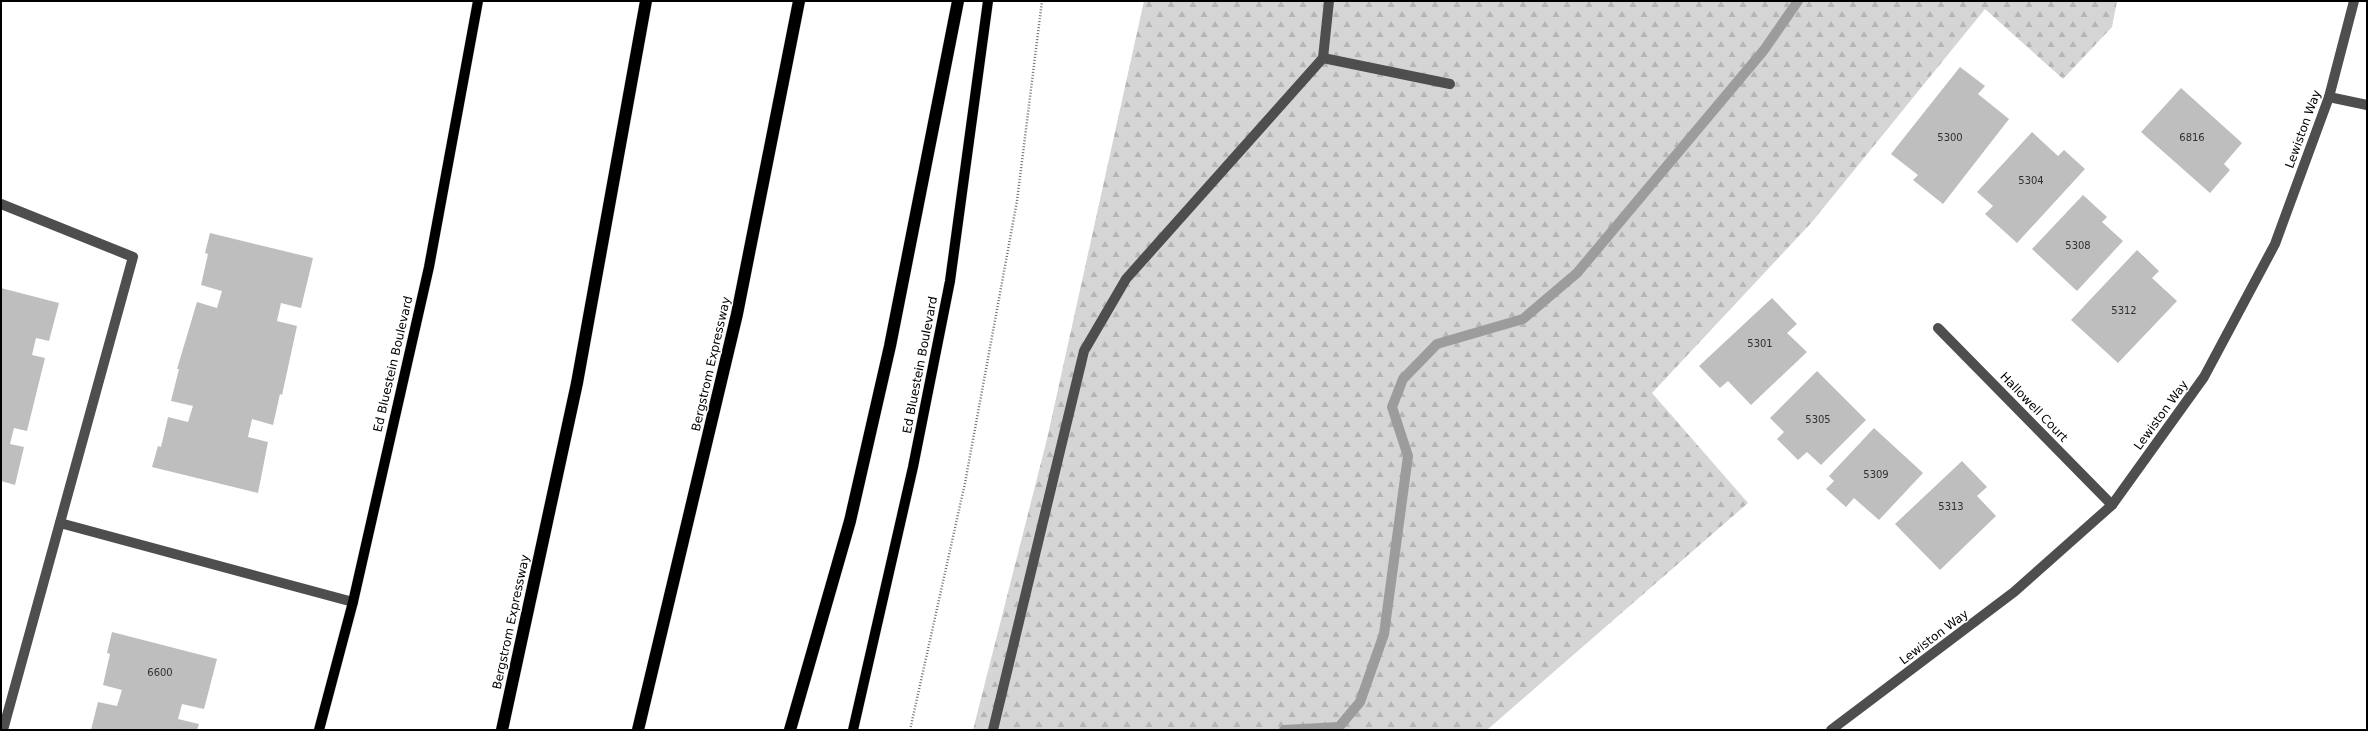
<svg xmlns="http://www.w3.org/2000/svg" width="2368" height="731" viewBox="0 0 2368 731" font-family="'DejaVu Sans',sans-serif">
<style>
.forest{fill:url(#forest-firs)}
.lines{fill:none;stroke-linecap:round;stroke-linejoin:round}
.stream{stroke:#9c9c9c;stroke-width:10}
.building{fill:#bebebe}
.major-casing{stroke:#dbdbdb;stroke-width:11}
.highway-casing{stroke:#dbdbdb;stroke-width:13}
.path{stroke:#707070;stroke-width:2.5;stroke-dasharray:1 2;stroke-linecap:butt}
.minor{stroke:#4e4e4e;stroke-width:10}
.major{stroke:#000;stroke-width:10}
.highway{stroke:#000;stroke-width:12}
.labels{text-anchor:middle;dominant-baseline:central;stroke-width:3;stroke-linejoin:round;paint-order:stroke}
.number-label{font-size:10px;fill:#303030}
.street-label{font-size:12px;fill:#000;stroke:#fff}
</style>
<defs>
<pattern id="forest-firs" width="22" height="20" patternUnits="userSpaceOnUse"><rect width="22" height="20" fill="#d5d5d5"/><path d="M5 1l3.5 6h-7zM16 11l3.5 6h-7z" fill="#b5b5b5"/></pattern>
</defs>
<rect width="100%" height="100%" fill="#fff"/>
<polygon class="forest" points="1144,1 2117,1 2112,27 2063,79 1985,9 1812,222 1652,393 1748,503 1487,730 973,730 1047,439"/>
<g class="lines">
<polyline class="stream" points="1284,730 1339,727 1360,702 1384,634 1408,456 1392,407 1403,379 1437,344 1523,319 1577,273 1764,50 1798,1"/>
</g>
<g class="building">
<polygon points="1960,67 1985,86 1978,94 2009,119 1943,204 1913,180 1918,175 1891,154"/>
<polygon points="2181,88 2242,143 2224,164 2230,170 2210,193 2141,132"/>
<polygon points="2032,132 2058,156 2064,150 2085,169 2017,243 1985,214 1993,206 1977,192"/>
<polygon points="2083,195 2107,217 2102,222 2123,241 2077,291 2032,249"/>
<polygon points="210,233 313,258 301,308 281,303 277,321 297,326 282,395 280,394 273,425 252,419 248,437 268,442 258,493 152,467 158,446 161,447 168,417 188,422 193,406 171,401 179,369 177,369 197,302 217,308 222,291 201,285 208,254 205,253"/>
<polygon points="2137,250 2159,271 2152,278 2177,301 2118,363 2071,320"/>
<polygon points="1,288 59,303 49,341 36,338 32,355 45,358 27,431 14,428 10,444 24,447 15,485 1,481"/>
<polygon points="1772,298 1797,324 1787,333 1807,352 1751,405 1728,381 1720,388 1699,366"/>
<polygon points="1817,371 1866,420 1821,465 1807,452 1798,460 1777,439 1784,432 1770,418"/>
<polygon points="1874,428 1923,473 1879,520 1854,498 1846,507 1826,489 1834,481 1829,476"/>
<polygon points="1962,461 1987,487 1977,496 1996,516 1940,570 1895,524"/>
<polygon points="112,632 217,659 204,709 182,704 178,719 199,724 197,730 91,730 98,702 117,706 122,690 103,685 110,654 107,653"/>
</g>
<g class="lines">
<g class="major-casing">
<g id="major">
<polyline points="319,730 353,602 429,267 478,1"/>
<polyline points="853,730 913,467 950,281 988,1"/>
</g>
</g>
<g class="highway-casing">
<g id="highway">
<polyline points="502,730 577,383 646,1"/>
<polyline points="638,730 737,314 799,1"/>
<polyline points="790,730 850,521 890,346 958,1"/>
</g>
</g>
<polyline class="path" points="910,730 965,483 1017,201 1042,1"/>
<g class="minor">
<polyline points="1323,58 1450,84"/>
<polyline points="2329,97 2367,105"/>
<polyline points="1,204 133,257 3,730"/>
<polyline points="1938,328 2112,505"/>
<polyline points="60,523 353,602"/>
<polyline points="993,730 1084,351 1126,279 1323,58 1329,1"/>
<polyline points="1831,730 2014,592 2112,505 2204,377 2275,244 2329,97 2354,1"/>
</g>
<use href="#major" class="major"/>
<use href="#highway" class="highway"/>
</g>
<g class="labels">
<g class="number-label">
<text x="1950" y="137">5300</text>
<text x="2192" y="137">6816</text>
<text x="2031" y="180">5304</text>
<text x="2078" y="245">5308</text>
<text x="2124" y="310">5312</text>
<text x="1760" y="343">5301</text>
<text x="1818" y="419">5305</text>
<text x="1876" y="474">5309</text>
<text x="1951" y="506">5313</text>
<text x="160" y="672">6600</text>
</g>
<g class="street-label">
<text transform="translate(2303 129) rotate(-70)">Lewiston Way</text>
<text transform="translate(393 364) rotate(-77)">Ed Bluestein Boulevard</text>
<text transform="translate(711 364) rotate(-77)">Bergstrom Expressway</text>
<text transform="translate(920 365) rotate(-79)">Ed Bluestein Boulevard</text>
<text transform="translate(2034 407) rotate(46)">Hallowell Court</text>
<text transform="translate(2161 415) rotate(-54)">Lewiston Way</text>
<text transform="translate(511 622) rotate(-78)">Bergstrom Expressway</text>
<text transform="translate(1934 637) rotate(-37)">Lewiston Way</text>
</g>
</g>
<rect width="2368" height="731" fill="none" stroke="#000000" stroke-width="4"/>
</svg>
